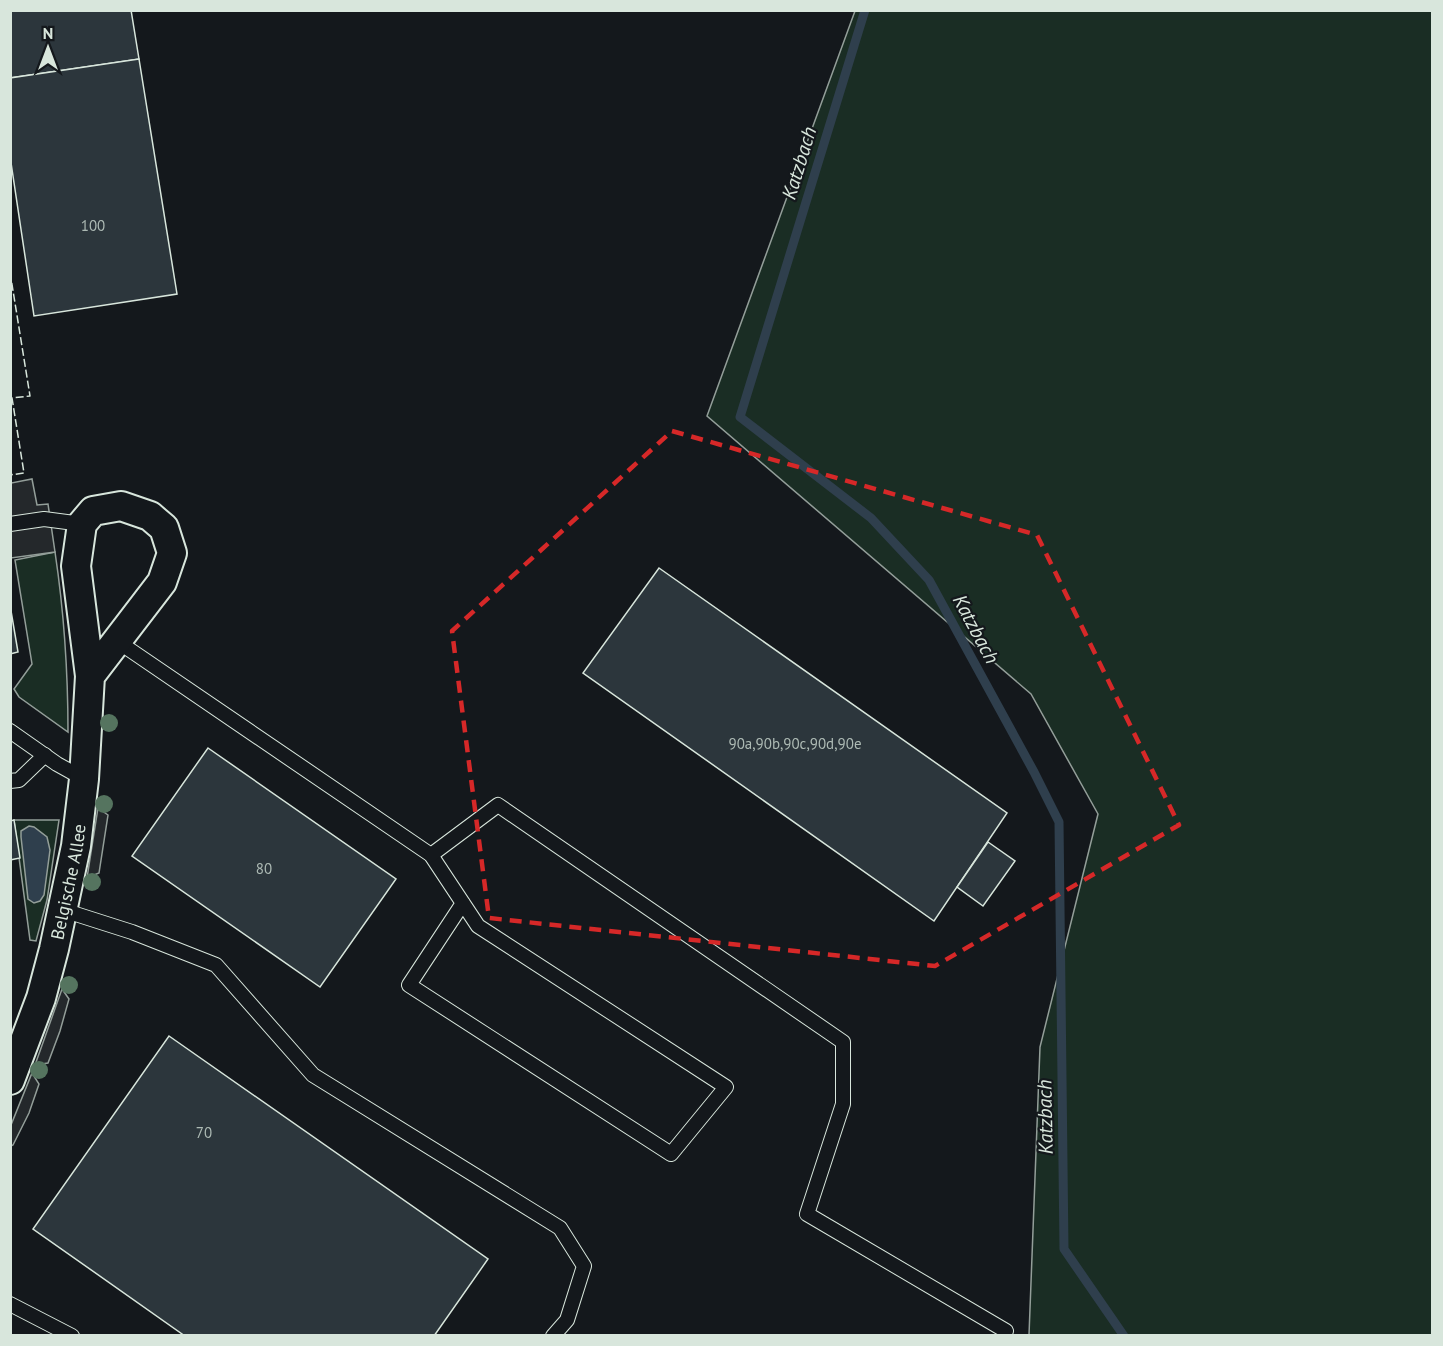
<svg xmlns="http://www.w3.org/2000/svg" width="1443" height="1346" viewBox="0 0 1443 1346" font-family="'PT Sans',sans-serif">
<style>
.green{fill:#1a2d24;stroke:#939e99;stroke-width:1.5}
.parking{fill:#24282b;stroke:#939e99;stroke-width:1.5}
.water{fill:#2f3f4d;stroke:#939e99;stroke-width:1.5}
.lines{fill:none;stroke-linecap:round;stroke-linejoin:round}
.stream{stroke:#2f3f4d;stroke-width:9}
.building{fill:#2c363c;stroke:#d8e6dc;stroke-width:1.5}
.lane-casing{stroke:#d8e6dc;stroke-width:16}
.street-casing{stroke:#d8e6dc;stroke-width:32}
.lane{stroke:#14181c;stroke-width:14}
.street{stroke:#14181c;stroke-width:28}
.fence{stroke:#d8e6dc;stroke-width:1.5;stroke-dasharray:8 3;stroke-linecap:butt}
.tree{fill:#55745f}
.marked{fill:none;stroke:#d62828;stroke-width:4.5;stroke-dasharray:12 8;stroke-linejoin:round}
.labels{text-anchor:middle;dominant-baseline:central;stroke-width:4.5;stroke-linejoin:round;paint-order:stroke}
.number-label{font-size:15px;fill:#adbab4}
.street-label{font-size:18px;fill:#d8e6dc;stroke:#14181c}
.water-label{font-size:20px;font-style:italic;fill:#d8e6dc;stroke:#14181c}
</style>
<rect width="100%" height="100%" fill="#14181c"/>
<g class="green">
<polygon points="855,11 1432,11 1432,1335 1029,1335 1040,1047 1098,814 1031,694 707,416"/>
<path d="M 55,552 C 64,612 68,671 68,732 L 19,697 L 14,689 L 32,664 L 15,560 Z"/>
<polygon points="14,820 59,820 47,900 36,941 30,940"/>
</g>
<g class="parking">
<polygon points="32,479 37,505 48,504 55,552 11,558 11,483"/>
<polygon points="98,808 108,815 99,873 87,878"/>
<polygon points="62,989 69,999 60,1031 48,1063 35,1065"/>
<polygon points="32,1073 39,1084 29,1113 13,1145 11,1146 11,1125"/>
</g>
<polygon class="water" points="29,826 34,827 47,837 50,850 44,895 40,901 34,903 28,899 21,837 21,831"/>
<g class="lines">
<polyline class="stream" points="865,10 740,417 871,518 929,580 1034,772 1059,822 1064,1249 1124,1336"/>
</g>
<g class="building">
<polygon points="10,10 131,10 139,59 10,78"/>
<polygon points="139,59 177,294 34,316 10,156 10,78"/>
<polygon points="659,568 1007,813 934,921 583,673"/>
<polygon points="10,605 18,652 10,654"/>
<polygon points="208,748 396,879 320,987 132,856"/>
<polygon points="14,820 20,858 10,860 10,821"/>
<polygon points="988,842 1015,861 983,906 957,887"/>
<polygon points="169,1036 488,1259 434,1336 185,1336 33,1229"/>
</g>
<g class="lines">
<g class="lane-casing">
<g id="lane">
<polyline points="10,524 44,519 82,524"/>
<polyline points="117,641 431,855 478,926 726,1087 671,1154 409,985 463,903"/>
<polyline points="10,731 57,764 84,779"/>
<polyline points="10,781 19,780 45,755"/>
<polyline points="431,855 498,805 843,1042 843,1104 807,1214 1006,1331"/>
<polyline points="63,910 132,932 216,965 313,1075 560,1228 584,1266 567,1320 553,1336"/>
<polyline points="10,1304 72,1336"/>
</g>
</g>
<g class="street-casing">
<g id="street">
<path id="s1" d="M 10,1080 L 41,998 L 54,949 L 76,846 L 84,779 L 90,676 L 76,566 L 82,524 L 93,511 L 121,506 L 150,516 L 164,528 L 172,553 L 162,582 L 90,676"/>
</g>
</g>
<use href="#lane" class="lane"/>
<use href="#street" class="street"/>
<polyline class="fence" points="10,272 30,396 12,398 24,473 10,475"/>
</g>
<g class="tree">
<circle cx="109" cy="723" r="9"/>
<circle cx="104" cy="804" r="9"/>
<circle cx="92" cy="882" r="9"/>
<circle cx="69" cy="985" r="9"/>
<circle cx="39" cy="1070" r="9"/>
</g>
<path class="marked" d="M 672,431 L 1037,535 L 1179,825 L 935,966 L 489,918 L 452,631 Z"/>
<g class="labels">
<g class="number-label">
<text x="93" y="225">100</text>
<text x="795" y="743">90a,90b,90c,90d,90e</text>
<text x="264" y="868">80</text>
<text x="204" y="1132">70</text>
</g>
<g class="street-label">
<text stroke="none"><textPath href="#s1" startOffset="207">Belgische Allee</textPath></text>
</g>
<g class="water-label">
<text transform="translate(799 163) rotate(-73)">Katzbach</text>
<text transform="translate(976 629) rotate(62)">Katzbach</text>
<text transform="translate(1045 1117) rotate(-91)">Katzbach</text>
</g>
</g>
<rect width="1443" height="1346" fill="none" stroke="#d8e6dc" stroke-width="24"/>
<g transform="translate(48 48)" stroke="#14181c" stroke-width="4.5" paint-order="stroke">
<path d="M0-4.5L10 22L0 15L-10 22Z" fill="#d8e6dc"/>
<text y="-9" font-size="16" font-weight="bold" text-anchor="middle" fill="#d8e6dc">N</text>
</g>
</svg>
